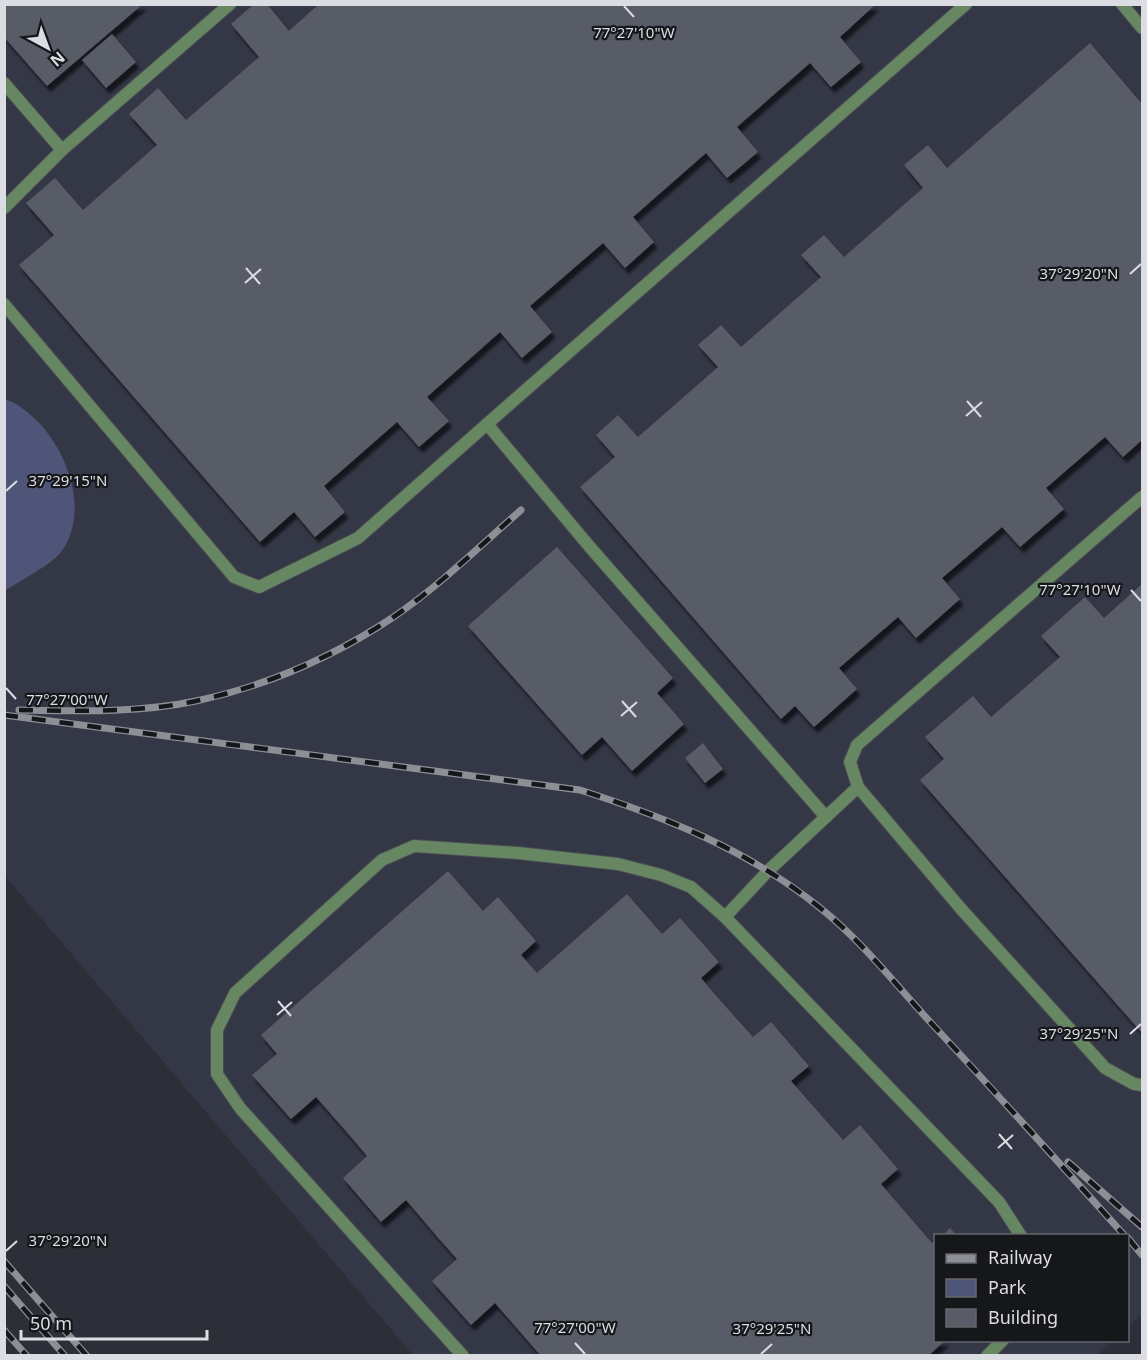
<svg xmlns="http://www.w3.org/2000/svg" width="1147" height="1360" viewBox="0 0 1147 1360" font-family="'Noto Sans',sans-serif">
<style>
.built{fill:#343746}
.green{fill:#4e5579}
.building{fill:#595b66;filter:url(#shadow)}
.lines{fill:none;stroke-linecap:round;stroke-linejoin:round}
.lane-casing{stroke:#494b53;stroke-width:14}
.lane{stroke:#668761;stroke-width:12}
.rail-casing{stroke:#8d8f96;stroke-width:7}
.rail{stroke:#16171b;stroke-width:4.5;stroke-dasharray:14;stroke-linecap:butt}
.ticks{fill:none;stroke:#dcdde3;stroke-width:2}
.ticks-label{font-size:15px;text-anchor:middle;fill:#dcdde3;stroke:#16171b;stroke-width:4.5;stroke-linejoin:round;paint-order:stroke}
</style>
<defs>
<filter id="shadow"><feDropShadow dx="3.5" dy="6" stdDeviation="1.5" flood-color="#0009"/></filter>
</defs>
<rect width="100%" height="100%" fill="#2d2f38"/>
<polygon class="built" points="4,5 1142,5 1142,1314 1128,1327 1128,1236 936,1236 936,1340 1113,1341 1096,1355 413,1355 5,876"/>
<path class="green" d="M 5,399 C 56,418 97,504 61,552 C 51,565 19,581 5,591 Z"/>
<g class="building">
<polygon points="4,4 143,4 47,86 4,37"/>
<polygon points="254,4 267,4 289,31 319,4 876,4 840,37 861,62 831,87 810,63 737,127 758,152 727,178 706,153 633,217 654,242 625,268 603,243 530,306 552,332 522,358 500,332 427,397 449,421 419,447 397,422 324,486 345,512 315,537 294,512 260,542 19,265 54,235 26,203 55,178 83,210 157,145 129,114 158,88 186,120 259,57 231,24"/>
<polygon points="112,34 136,62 106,88 82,60"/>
<polygon points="1090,43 1142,104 1142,440 1123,457 1105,437 1046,488 1064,509 1020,547 1002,527 942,578 960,599 916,638 898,617 839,668 857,689 814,727 795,706 781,719 580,487 615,457 596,435 618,415 638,437 718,367 698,345 721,325 741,347 821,277 801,255 824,235 844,257 923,188 904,165 928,145 947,168"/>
<polygon points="557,547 673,678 657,693 684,724 632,771 602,737 582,755 468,626"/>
<polygon points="1142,584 1142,1033 920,780 944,759 925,737 973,696 991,717 1060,657 1041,636 1085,597 1104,618"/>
<polygon points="703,743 723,769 705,783 685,758"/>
<polygon points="448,871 483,911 498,897 536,941 521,955 537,973 627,894 662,934 680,918 719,962 701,978 718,998 753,1037 771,1022 809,1066 791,1081 843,1140 860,1125 898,1169 881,1184 932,1243 936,1241 936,1340 946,1340 928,1356 541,1356 495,1303 471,1325 432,1281 457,1259 440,1240 406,1200 381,1222 343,1178 367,1156 351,1137 316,1097 291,1119 252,1075 277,1054 261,1035"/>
<polygon points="950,1228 957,1236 942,1236"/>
</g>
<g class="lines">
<g class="lane-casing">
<g id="lane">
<polyline points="1122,4 1142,28"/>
<polyline points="4,83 62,150 4,208"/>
<polyline points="62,150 230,4"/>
<polyline points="4,304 234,577 259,587 358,538 487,424 589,546 826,817"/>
<polyline points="487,424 966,4"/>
<polyline points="858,787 850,762 857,745 1142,497"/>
<polyline points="725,917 768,871 858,787 962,910 1105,1068 1134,1084 1142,1085"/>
<polyline points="463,1356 240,1108 217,1074 217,1030 235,993 382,860 414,846 518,853 618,864 661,875 691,887 725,917 999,1202 1021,1236"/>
<polyline points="987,1356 1003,1340"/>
</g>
</g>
<use href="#lane" class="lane"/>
<g class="rail-casing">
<g id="rail">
<path d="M 19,710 C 78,711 139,713 196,701 C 266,686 333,657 392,618 C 438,587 479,547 521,510"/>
<path d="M 4,715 L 580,790 C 665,817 748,850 819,907 C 861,940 896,985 932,1024 C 997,1094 1061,1165 1125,1236"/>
<polyline points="1068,1162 1142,1227"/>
<polyline points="1128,1238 1142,1255"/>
<polyline points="4,1261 87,1356"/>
<polyline points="4,1286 65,1356"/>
<polyline points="4,1330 27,1356"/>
</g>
</g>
<use href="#rail" class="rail"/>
</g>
<path class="ticks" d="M 624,6 L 634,17M 246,268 L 260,284M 1130,274 L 1141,264M 245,283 L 261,269M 967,401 L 981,417M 966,416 L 982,402M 6,491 L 17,481M 1131,590 L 1141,601M 6,688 L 16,699M 622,701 L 636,717M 621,716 L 637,702M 278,1001 L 291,1016M 277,1015 L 292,1002M 1130,1034 L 1141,1024M 999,1134 L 1012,1149M 998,1148 L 1013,1135M 6,1251 L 17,1241M 575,1343 L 585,1354M 761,1354 L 772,1344"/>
<g class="ticks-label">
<text x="634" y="38">77°27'10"W</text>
<text x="1079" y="279">37°29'20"N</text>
<text x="68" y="486">37°29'15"N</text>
<text x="1080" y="595">77°27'10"W</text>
<text x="67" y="705">77°27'00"W</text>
<text x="1079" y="1039">37°29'25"N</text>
<text x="68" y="1246">37°29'20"N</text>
<text x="575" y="1333">77°27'00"W</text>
<text x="772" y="1334">37°29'25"N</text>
</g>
<rect width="1147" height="1360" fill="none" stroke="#dcdde3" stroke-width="12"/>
<rect x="934" y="1234" width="195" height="108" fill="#16171b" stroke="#65666b" stroke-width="1.5"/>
<rect x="946" y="1254" width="30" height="9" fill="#8d8f96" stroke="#65666b" stroke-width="1.5"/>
<text x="988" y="1264" font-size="18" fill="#dcdde3">Railway</text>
<rect x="946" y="1279" width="30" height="18" fill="#4e5579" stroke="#65666b" stroke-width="1.5"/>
<text x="988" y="1294" font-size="18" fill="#dcdde3">Park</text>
<rect x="946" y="1309" width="30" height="18" fill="#595b66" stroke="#65666b" stroke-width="1.5"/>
<text x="988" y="1324" font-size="18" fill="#dcdde3">Building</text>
<g transform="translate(48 48) rotate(139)" stroke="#16171b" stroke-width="4.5" paint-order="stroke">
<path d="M0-4.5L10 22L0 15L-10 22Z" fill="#dcdde3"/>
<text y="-9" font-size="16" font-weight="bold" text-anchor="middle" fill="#dcdde3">N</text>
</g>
<path d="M21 1330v9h186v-9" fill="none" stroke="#dcdde3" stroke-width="3"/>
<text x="30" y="1330" font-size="18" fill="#dcdde3" stroke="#16171b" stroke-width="4.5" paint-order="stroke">50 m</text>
</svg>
